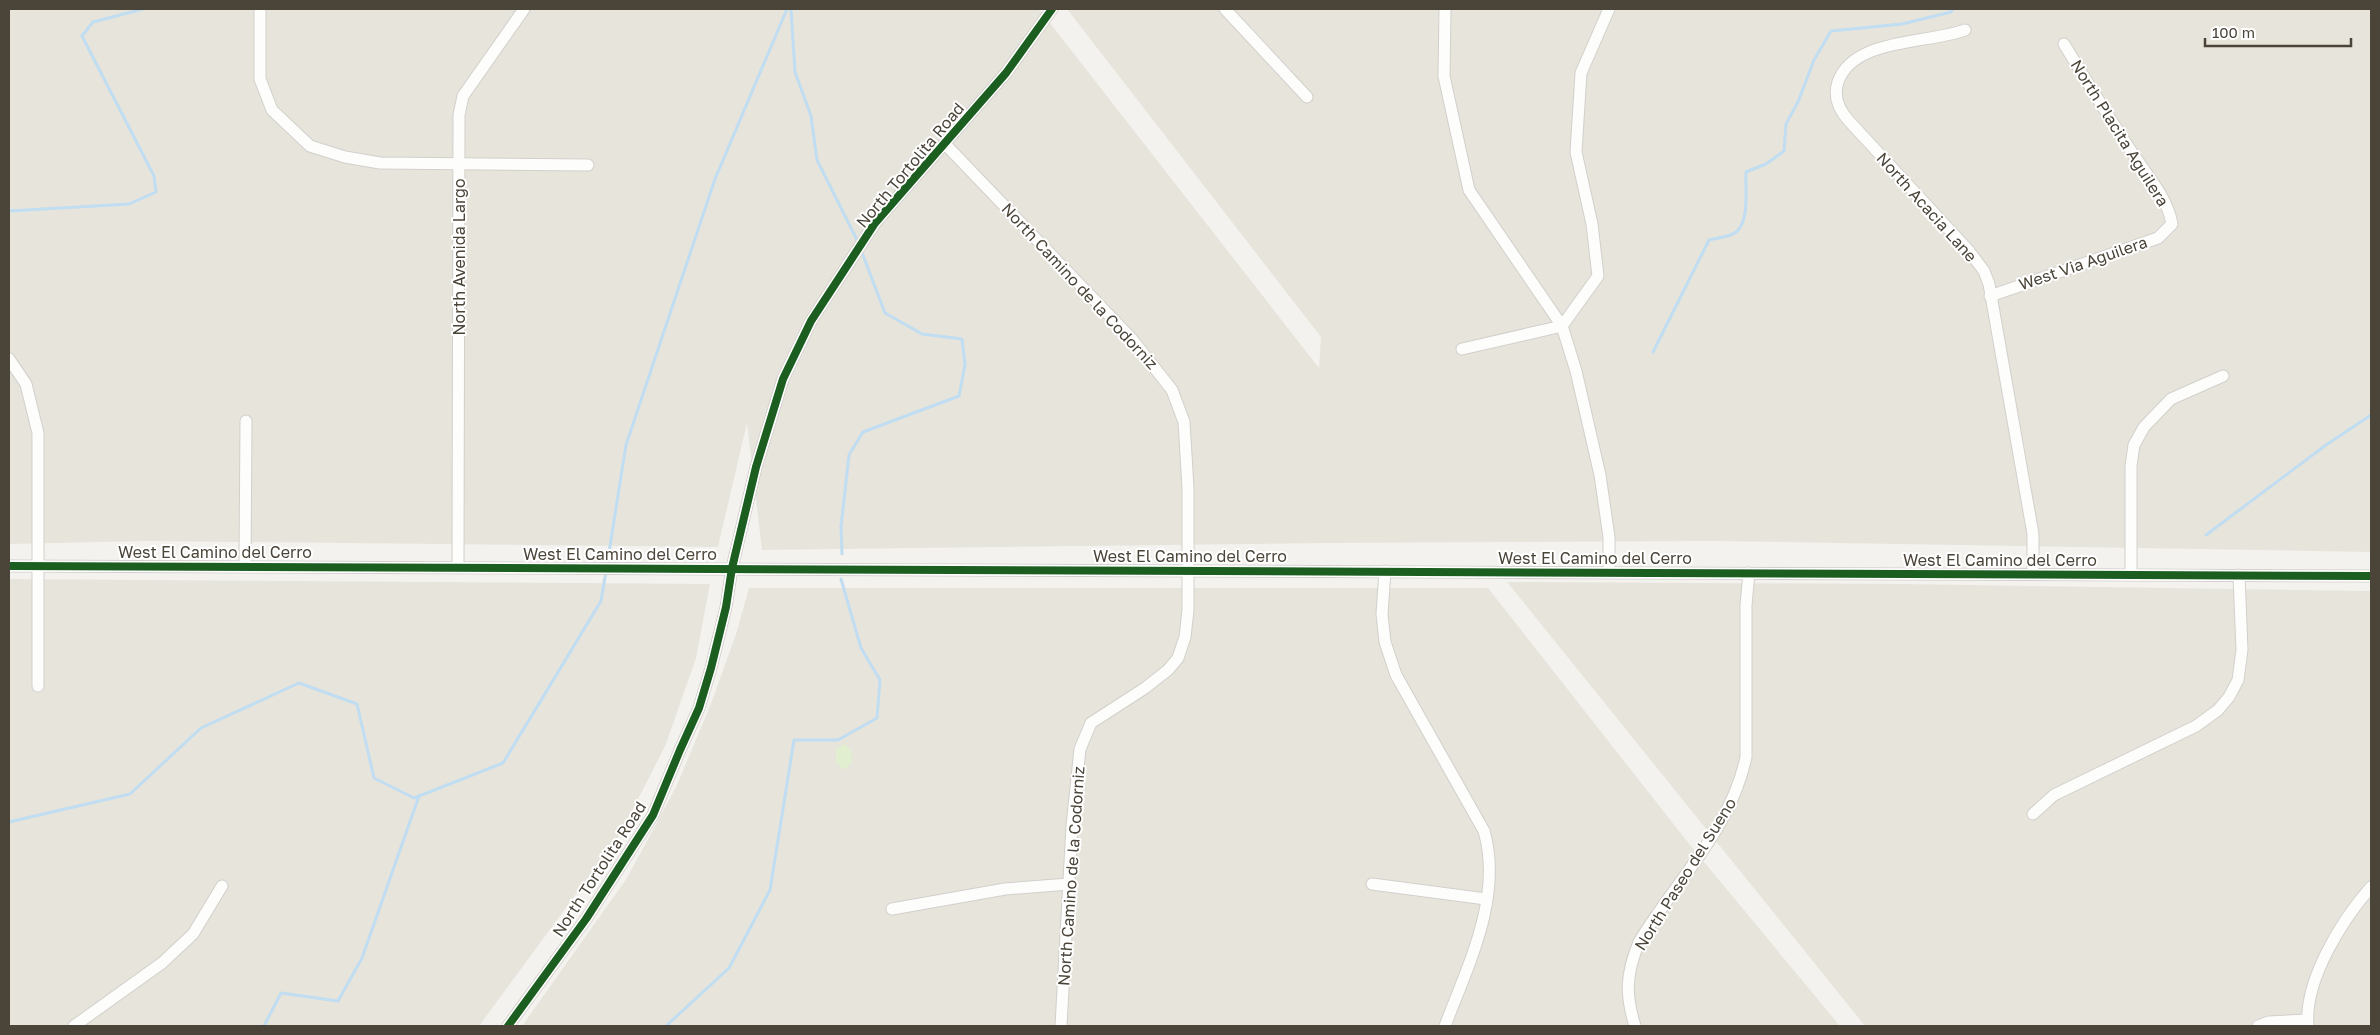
<svg xmlns="http://www.w3.org/2000/svg" width="2380" height="1035" viewBox="0 0 2380 1035" font-family="'Golos Text',sans-serif">
<style>
.residential{fill:#e7e4dc}
.green{fill:#e1eecf}
.lines{fill:none;stroke-linecap:round;stroke-linejoin:round}
.stream{stroke:#c0ddf1;stroke-width:3}
.minor-casing{stroke:#d2d0cb;stroke-width:13}
.minor{stroke:#fdfdfc;stroke-width:11}
.cycleway-casing{stroke:#fff;stroke-width:11}
.cycleway{stroke:#1b5e20;stroke-width:8}
.labels{text-anchor:middle;dominant-baseline:central;stroke-width:4;stroke-linejoin:round;paint-order:stroke}
.street-label{font-size:16px;fill:#4b4439;stroke:#fff}
</style>
<rect width="100%" height="100%" fill="#f4f2ee"/>
<g class="residential">
<polygon points="9,9 1039,9 1319,368 1321,337 1067,9 2371,9 2371,552 1713,541 1323,543 762,550 747,423 718,547 149,541 9,544"/>
<polygon points="9,579 710,584 696,658 666,744 621,833 479,1026 9,1026"/>
<polygon points="1507,582 1902,584 2371,591 2371,1026 1865,1026"/>
<polygon points="749,588 1488,588 1690,845 1840,1026 522,1026 627,878 677,785 712,701 736,634"/>
</g>
<polygon class="green" points="844,744 851,750 852,762 847,768 842,769 836,762 836,749"/>
<g class="lines">
<g class="stream">
<polyline points="791,9 795,72 811,116 817,160 859,244"/>
<polyline points="9,211 129,204 156,192 154,176 82,36 93,22 143,9"/>
<path d="M 1653,352 L 1709,240 C 1717,238 1730,237 1736,232 C 1750,221 1745,189 1746,172 L 1766,164 L 1784,151 L 1786,124 L 1798,102 L 1814,60 L 1831,31 L 1902,24 L 1951,12 L 1953,9"/>
<polyline points="2206,535 2326,445 2371,415"/>
<polyline points="842,554 841,527 849,455 863,432 959,396 965,365 962,339 922,334 885,313 861,250"/>
<polyline points="607,565 626,445 715,179 787,9"/>
<polyline points="9,822 130,794 201,728 299,683 357,704 374,778 414,798 503,763 601,601 606,571"/>
<polyline points="264,1026 281,993 338,1001 362,958 419,796"/>
<polyline points="666,1026 729,968 770,890 794,740 838,740 877,718 880,680 861,648 841,579"/>
</g>
<g class="minor-casing">
<g id="minor">
<polyline points="260,9 260,79 272,110 310,146 345,157 380,163 588,165"/>
<polyline points="1225,9 1307,97"/>
<polyline points="1445,9 1444,76 1469,190 1562,326 1576,371 1600,475 1609,537 1609,572"/>
<path d="M 1965,30 C 1927,44 1853,38 1838,82 C 1833,97 1839,110 1849,121 L 1969,251 L 1984,271 L 1989,284 L 2033,534 L 2033,574"/>
<polyline points="945,144 1131,338 1172,390 1184,422 1188,488 1188,610 1185,637 1178,658 1168,670 1145,688 1091,723 1080,749 1072,826 1061,1026"/>
<path d="M 1990,296 L 2158,238 L 2172,224 C 2167,196 2145,173 2129,148 C 2107,114 2085,79 2064,44"/>
<polyline points="1462,349 1562,326 1598,276 1592,224 1576,152 1581,73 1609,9"/>
<polyline points="9,359 26,384 38,433 38,686"/>
<polyline points="9,566 2371,576"/>
<polyline points="245,566 246,421"/>
<polyline points="458,567 459,115 463,96 524,9"/>
<path d="M 1385,571 L 1382,614 L 1385,642 L 1396,675 L 1484,831 C 1503,897 1468,965 1445,1026"/>
<polyline points="2131,574 2131,466 2134,445 2144,427 2171,399 2223,376"/>
<polyline points="2033,814 2054,795 2196,726 2218,710 2229,697 2238,680 2242,650 2239,575"/>
<polyline points="1372,884 1486,899"/>
<polyline points="892,909 1005,889 1069,884"/>
<polyline points="74,1026 162,963 193,934 222,886"/>
<polyline points="508,1026 586,919 653,815 680,750 699,708 711,668 726,607 732,568 756,467 783,379 811,321 875,223 1006,73 1052,9"/>
<path d="M 1635,1026 C 1625,994 1626,974 1639,942 C 1676,881 1731,829 1746,757 L 1746,605 L 1749,573"/>
<polyline points="2258,1026 2269,1022 2307,1020"/>
<path d="M 2308,1026 C 2304,980 2342,920 2371,887"/>
</g>
</g>
<use href="#minor" class="minor"/>
<g class="cycleway-casing">
<g id="cycleway">
<polyline points="9,566 2371,576"/>
<polyline points="508,1026 586,919 653,815 680,750 699,708 711,668 726,607 732,568 756,467 783,379 811,321 875,223 1006,73 1052,9"/>
</g>
</g>
<use href="#cycleway" class="cycleway"/>
</g>
<g class="labels">
<g class="street-label">
<text transform="translate(2120 133) rotate(58)">North Placita Aguilera</text>
<text transform="translate(910 165) rotate(-50)">North Tortolita Road</text>
<text transform="translate(1927 207) rotate(48)">North Acacia Lane</text>
<text transform="translate(459 257) rotate(-90)">North Avenida Largo</text>
<text transform="translate(2083 263) rotate(-19)">West Via Aguilera</text>
<text transform="translate(1080 286) rotate(47)">North Camino de la Codorniz</text>
<text x="215" y="552">West El Camino del Cerro</text>
<text x="620" y="554">West El Camino del Cerro</text>
<text x="1190" y="556">West El Camino del Cerro</text>
<text x="1595" y="558">West El Camino del Cerro</text>
<text x="2000" y="560">West El Camino del Cerro</text>
<text transform="translate(599 869) rotate(-57)">North Tortolita Road</text>
<text transform="translate(1685 874) rotate(-58)">North Paseo del Sueno</text>
<text transform="translate(1071 876) rotate(-86)">North Camino de la Codorniz</text>
</g>
</g>
<rect width="2380" height="1035" fill="none" stroke="#4b4439" stroke-width="20"/>
<path d="M2205 38v8h146v-8" fill="none" stroke="#4b4439" stroke-width="2.5"/>
<text x="2212" y="38" font-size="15" fill="#4b4439" stroke="#ffffff" stroke-width="4" paint-order="stroke">100 m</text>
</svg>
